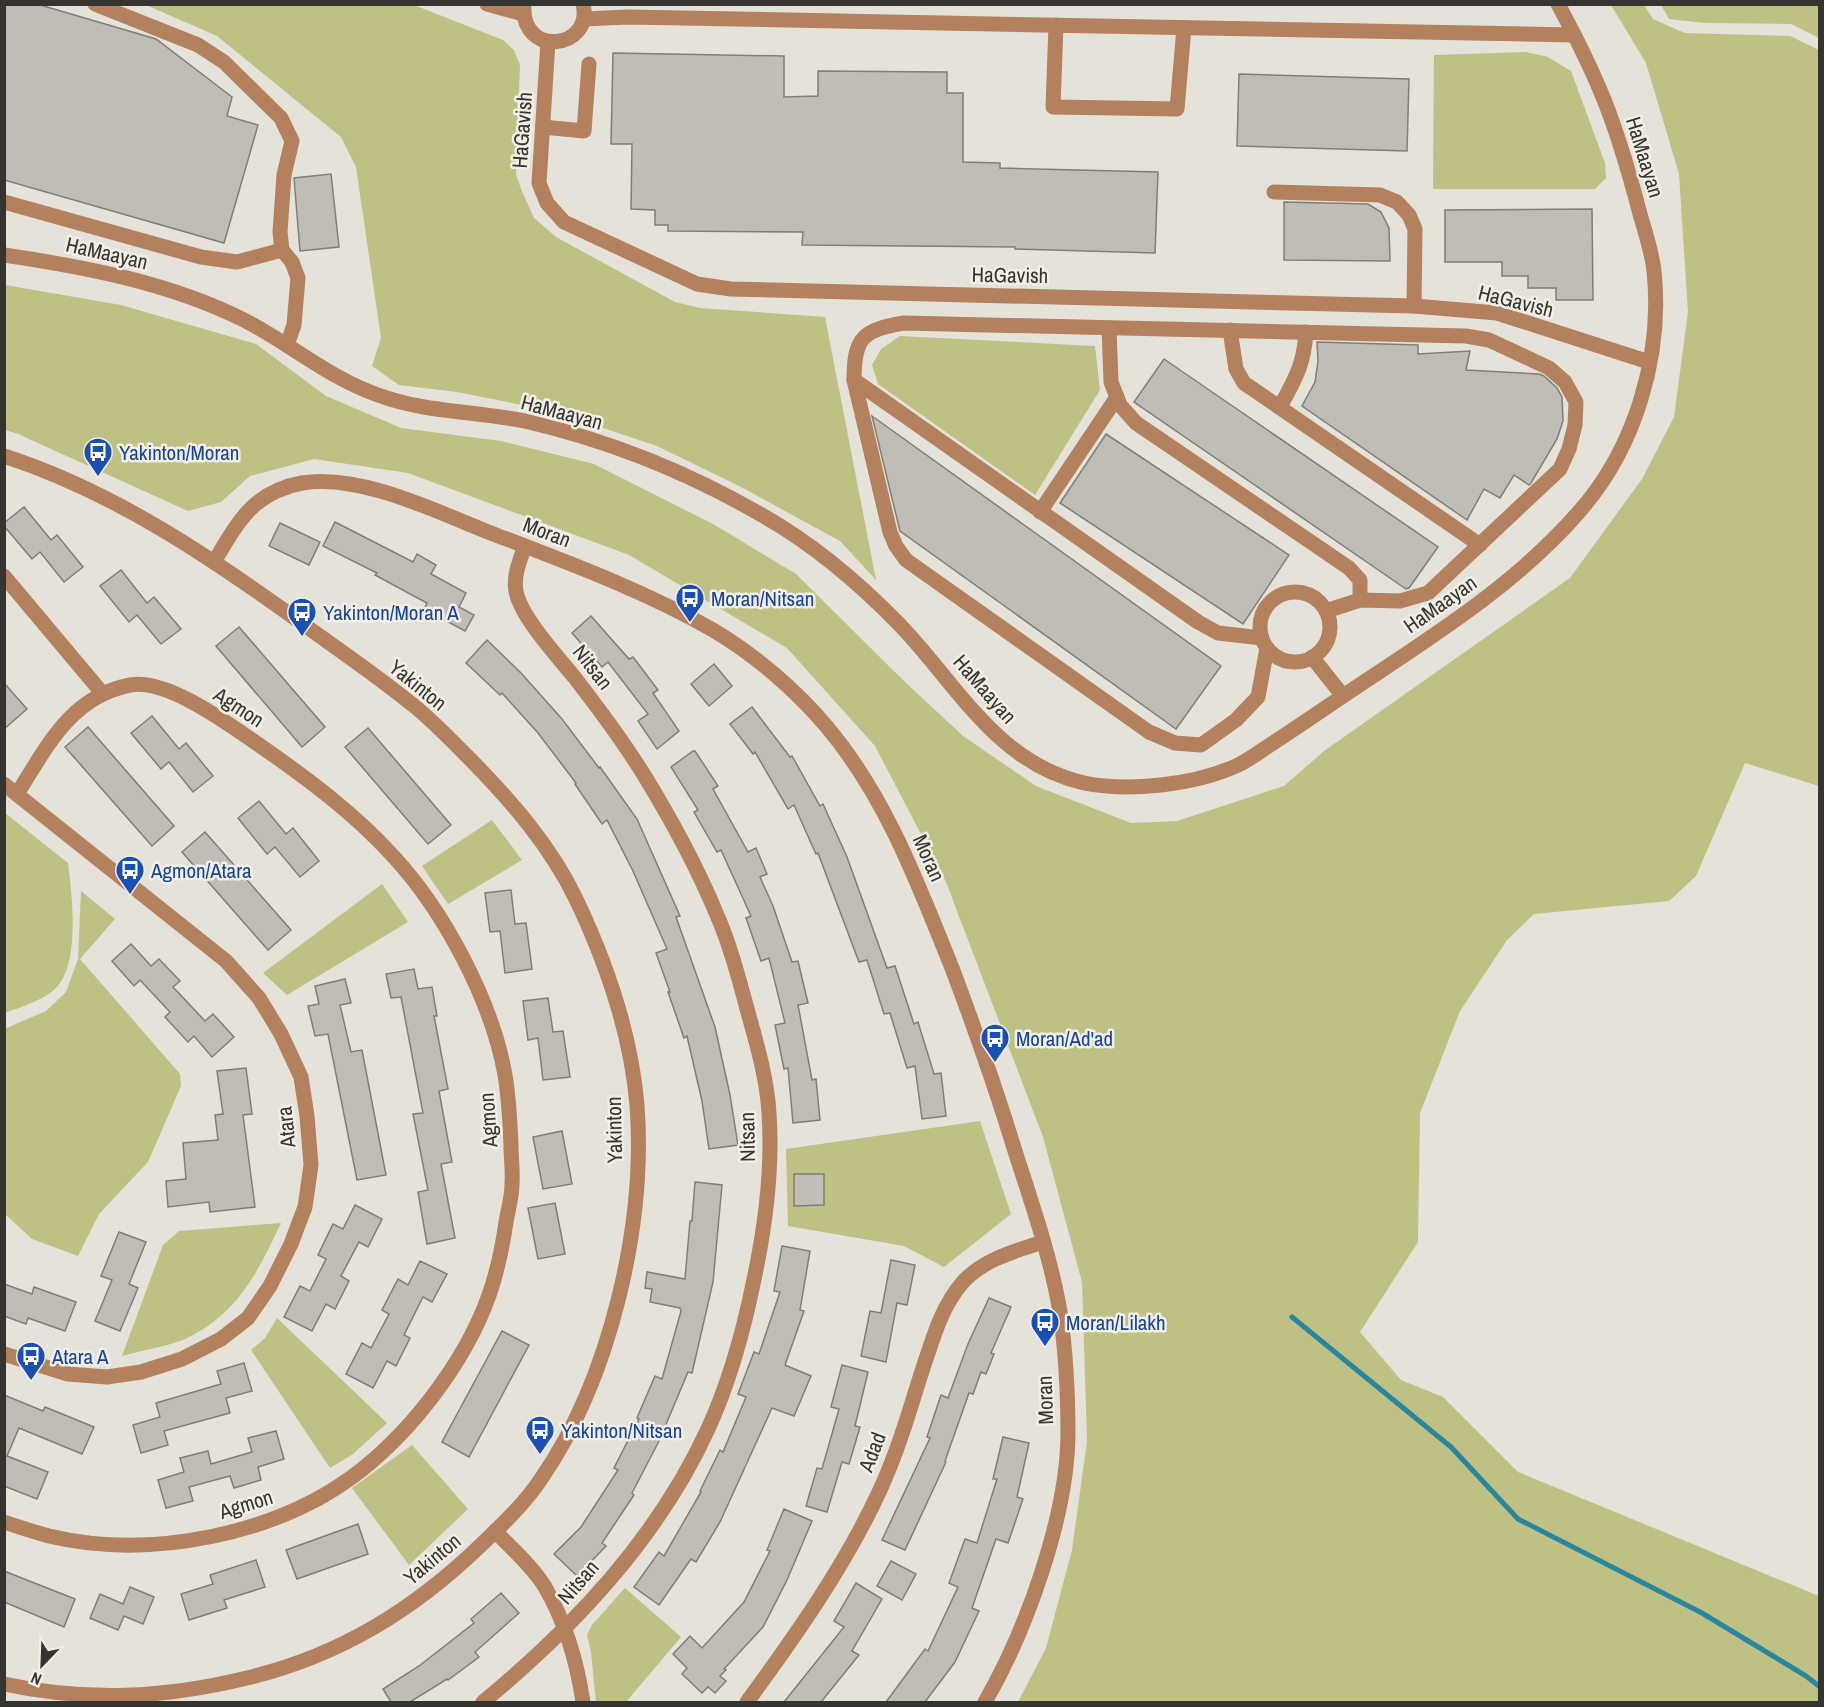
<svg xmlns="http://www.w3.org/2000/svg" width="1824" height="1707" viewBox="0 0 1824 1707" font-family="'Archivo Narrow',sans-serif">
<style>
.green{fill:#bec183}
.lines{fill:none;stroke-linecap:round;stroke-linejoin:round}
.stream{stroke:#2a869c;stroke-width:5}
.building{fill:#c0bdb6;stroke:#807e77;stroke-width:1.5}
.minor{stroke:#b3815d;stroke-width:15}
.labels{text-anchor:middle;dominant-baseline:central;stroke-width:5;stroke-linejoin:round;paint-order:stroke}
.street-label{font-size:21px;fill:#353431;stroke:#f2efe7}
.transit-label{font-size:21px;fill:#164399;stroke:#f2efe7;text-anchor:start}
</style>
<rect width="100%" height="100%" fill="#e5e2da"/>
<g class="green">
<polygon points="146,5 414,5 503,40 514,50 520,65 516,174 521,189 534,218 556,237 675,302 700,308 825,317 876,580 840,541 741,487 657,446 552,411 457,392 399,385 372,366 381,338 356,167 341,137 217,36"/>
<polygon points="1611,5 1644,5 1653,19 1685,33 1790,36 1819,50 1819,786 1745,763 1696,876 1669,901 1534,914 1507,940 1460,1011 1420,1113 1418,1242 1360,1332 1401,1380 1443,1397 1518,1472 1819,1596 1819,1702 1018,1702 1046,1648 1072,1550 1087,1441 1082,1282 1043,1137 946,882 875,746 787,648 629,555 408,473 314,459 250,476 221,502 188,511 18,434 5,430 5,285 121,305 256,344 326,396 401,428 501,441 594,464 715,525 796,574 905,682 963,736 1036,786 1131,823 1177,821 1284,786 1324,751 1570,578 1642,479 1674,417 1688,312 1679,174 1646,63"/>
<polygon points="1661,5 1819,5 1819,38 1791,24 1704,23 1669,19"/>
<polygon points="1526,52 1548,57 1571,71 1605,163 1606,178 1595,189 1433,189 1434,55"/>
<polygon points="900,336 1095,346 1100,390 1035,495 878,384 872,365 881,349"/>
<path d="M 5,813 L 68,863 C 72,895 81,965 55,989 C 42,1001 20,1007 5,1013 Z"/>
<polygon points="492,820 522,860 448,904 422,866"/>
<polygon points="382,884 408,922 287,995 263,973"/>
<polygon points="81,891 115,919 80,959 180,1074 181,1086 148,1162 99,1214 78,1256 32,1239 5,1214 4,1029 46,1011 66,992 78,959"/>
<polygon points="980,1121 1011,1214 944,1267 904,1246 788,1226 786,1149"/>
<path d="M 281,1223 C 258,1272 237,1315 185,1339 C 166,1347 142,1350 122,1356 L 163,1245 L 179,1231 Z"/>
<polygon points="277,1318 387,1423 353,1454 330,1468 251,1350 265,1338"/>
<polygon points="412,1445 468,1509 409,1565 352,1488"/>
<polygon points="625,1588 681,1637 626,1702 596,1702 591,1652 587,1635 592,1625"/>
</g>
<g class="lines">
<polyline class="stream" points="1292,1317 1451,1447 1518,1519 1702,1613 1806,1676 1820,1687"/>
</g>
<g class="building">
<polygon points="4,4 37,4 156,39 232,97 227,116 258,125 224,243 4,180"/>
<polygon points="613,53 784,56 784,97 818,96 818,71 947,72 947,93 963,93 963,162 1000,163 1000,168 1158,172 1155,253 1015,249 1015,247 802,245 803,232 668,231 668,225 655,225 655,210 631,209 632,144 611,144"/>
<polygon points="1239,74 1409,79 1407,151 1237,146"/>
<polygon points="331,174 339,247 300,251 294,178"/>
<polygon points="1284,202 1368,204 1381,212 1389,228 1390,261 1284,260"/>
<polygon points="1592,209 1593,300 1556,300 1556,288 1528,288 1528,276 1502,276 1502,262 1445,262 1445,210"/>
<polygon points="1317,342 1418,345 1418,354 1470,351 1466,370 1539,374 1544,376 1557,388 1562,397 1563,421 1557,439 1531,483 1529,485 1514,475 1500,498 1484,489 1467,520 1302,406 1315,382 1318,361"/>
<polygon points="1164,359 1438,547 1409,588 1406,589 1134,402"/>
<polygon points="872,416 1221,666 1176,729 900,531"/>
<polygon points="1106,434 1289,555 1243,624 1060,503"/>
<polygon points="24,507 51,540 57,535 83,567 64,582 40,552 32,559 4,526 4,523"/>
<polygon points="335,522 413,562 417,554 436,565 431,574 466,593 459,607 474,615 465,631 424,609 427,603 375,575 377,573 323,546"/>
<polygon points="280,523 320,542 309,565 269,546"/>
<polygon points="121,570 147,603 154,597 181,629 161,644 137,615 129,622 100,586"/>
<polygon points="591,616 629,659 633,657 658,690 653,693 679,731 657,749 638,721 648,714 608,662 602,667 572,633"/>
<polygon points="239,627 325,727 302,747 216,646"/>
<polygon points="487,640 521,673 562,719 599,768 600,767 637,819 680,916 676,917 715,1027 730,1095 738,1145 709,1149 702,1101 687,1036 684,1038 668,992 670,992 656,953 667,949 633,871 607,820 602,824 575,784 576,783 538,733 502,693 500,695 466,663"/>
<polygon points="714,664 732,686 709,706 691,684"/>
<polygon points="4,683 27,709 4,729"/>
<polygon points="752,707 790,757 792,756 820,806 823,804 847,857 887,968 895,966 914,1024 918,1022 934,1074 941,1073 946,1116 922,1119 915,1066 907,1068 890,1013 884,1014 867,960 859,962 818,853 816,854 794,805 788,809 755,752 753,754 730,724"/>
<polygon points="152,716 179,749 186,743 213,776 193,792 169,762 161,769 131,733"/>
<polygon points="88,727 174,826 152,846 65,747"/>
<polygon points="368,728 451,825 428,844 345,747"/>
<polygon points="693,751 695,751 718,786 713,789 748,852 756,848 767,874 760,877 773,906 792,962 798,961 808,1003 798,1005 812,1080 816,1079 820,1120 793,1123 788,1068 784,1069 775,1025 785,1023 769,958 761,961 746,918 751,916 721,850 717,852 694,812 698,810 671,767"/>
<polygon points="259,801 286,834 293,828 319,861 300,877 275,847 267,854 238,818"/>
<polygon points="205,832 291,930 268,950 182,852"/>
<polygon points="511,890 515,924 526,923 532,969 505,973 500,931 490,932 485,893"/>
<polygon points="131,944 151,966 159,959 180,981 173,987 205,1021 213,1014 234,1037 212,1057 194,1036 188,1042 165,1017 170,1012 140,980 134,986 112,961"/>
<polygon points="414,969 418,989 432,987 437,1016 434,1016 448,1089 439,1091 452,1162 441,1164 455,1238 427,1244 418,1192 428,1190 413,1114 423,1113 401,997 391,998 386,974"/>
<polygon points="345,979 351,1003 340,1005 351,1052 362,1050 386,1175 357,1180 328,1034 315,1036 308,1006 319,1004 315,986"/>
<polygon points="548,998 553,1032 563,1031 570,1077 543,1080 538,1038 528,1040 523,1001"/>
<polygon points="246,1068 252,1114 243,1115 255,1207 210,1212 209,1202 168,1207 166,1181 186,1179 183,1143 218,1140 215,1115 223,1114 217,1071"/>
<polygon points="562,1131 572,1184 543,1189 533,1137"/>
<polygon points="794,1174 824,1174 824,1205 794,1206"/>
<polygon points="695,1182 722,1185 713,1282 692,1373 688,1372 659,1441 632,1493 634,1495 602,1543 606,1546 577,1576 554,1554 581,1527 618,1470 614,1468 639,1419 637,1418 655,1376 662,1379 681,1311 680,1308 650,1302 652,1289 645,1288 647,1272 685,1279 690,1221 692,1221"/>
<polygon points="555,1203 565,1254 538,1259 528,1208"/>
<polygon points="355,1205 382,1219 368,1247 359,1242 341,1276 349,1281 335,1309 326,1304 312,1331 284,1317 300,1286 310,1291 326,1259 318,1255 333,1224 343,1229"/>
<polygon points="119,1232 146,1242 129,1284 138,1288 120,1331 95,1321 112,1280 101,1276"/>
<polygon points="782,1246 810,1251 800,1310 804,1311 785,1365 811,1376 794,1416 772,1408 720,1522 696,1562 691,1559 659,1605 634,1587 659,1552 664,1556 701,1492 700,1491 720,1450 723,1452 746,1397 738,1394 754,1352 759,1354 780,1292 774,1291"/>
<polygon points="891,1260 915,1265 907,1305 897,1303 886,1362 861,1356 870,1311 881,1313"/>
<polygon points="420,1261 447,1274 432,1302 423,1297 404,1335 410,1338 396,1366 387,1361 373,1388 346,1374 362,1343 371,1348 389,1314 382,1310 398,1279 408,1285"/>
<polygon points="4,1284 32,1294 34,1287 76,1302 65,1331 28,1318 26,1324 4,1316"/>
<polygon points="989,1298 1011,1307 991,1353 994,1354 986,1374 981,1372 973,1394 969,1393 945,1461 946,1462 905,1550 882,1540 930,1438 927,1437 941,1395 948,1398 968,1344"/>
<polygon points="502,1331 529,1345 469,1457 442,1442"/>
<polygon points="244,1363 252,1391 226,1398 230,1413 164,1431 168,1445 141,1453 133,1425 160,1417 156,1403 221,1384 217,1371"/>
<polygon points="842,1365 868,1372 855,1426 860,1427 849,1464 842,1462 827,1512 806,1506 817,1468 822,1469 839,1409 831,1407"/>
<polygon points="4,1395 43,1411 45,1407 94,1427 82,1454 19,1428 7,1456 48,1472 37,1499 4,1486"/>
<polygon points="276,1431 284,1459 258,1467 261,1480 234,1488 230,1476 189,1487 193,1501 166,1508 158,1480 184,1472 180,1458 208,1451 211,1464 252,1452 248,1438"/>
<polygon points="1003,1437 1029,1443 1017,1497 1023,1499 1008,1543 996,1539 972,1608 979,1611 955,1662 925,1702 886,1702 925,1649 928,1651 958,1587 949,1583 965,1539 977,1543 997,1479 993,1479"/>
<polygon points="784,1509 812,1521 787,1580 763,1627 724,1669 726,1670 720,1676 726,1681 715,1693 708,1687 702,1693 682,1674 687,1668 673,1654 690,1636 702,1648 744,1602 770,1551 767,1550"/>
<polygon points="358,1524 368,1554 297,1579 286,1550"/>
<polygon points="256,1560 265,1587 224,1600 227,1608 189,1620 181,1594 213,1584 210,1575"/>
<polygon points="891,1561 916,1574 902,1600 877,1586"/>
<polygon points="4,1571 75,1599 64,1627 4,1602"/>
<polygon points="856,1583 882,1599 852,1651 859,1655 821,1702 784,1702 844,1627 834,1621"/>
<polygon points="130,1587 154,1597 143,1624 124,1616 118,1630 90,1618 100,1594 123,1604"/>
<polygon points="501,1593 519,1613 475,1652 479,1657 448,1680 447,1679 410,1702 391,1702 383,1689 419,1666 474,1623 471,1619"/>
</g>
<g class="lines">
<g class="minor">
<polyline points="95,4 198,45 224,62 281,118 292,141 284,175 280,232 282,250 292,262 298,278 294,325 287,345"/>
<polyline points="487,4 523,14"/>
<path d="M 524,4 C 520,59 594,49 583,4"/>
<polyline points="584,19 627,17 1574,35"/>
<polyline points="1056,25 1053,107 1177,109 1184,28"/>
<polyline points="548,42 539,183 547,203 564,222 697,284 731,289 1414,306 1497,313 1649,362"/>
<polyline points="543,127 584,131 589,64"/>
<polyline points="1274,192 1380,195 1397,202 1409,215 1415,229 1414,306"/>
<polyline points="4,202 201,257 237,262 282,250"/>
<path d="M 4,255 C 86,267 170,283 244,320 C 289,343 329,378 378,395 C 426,413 480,411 529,422 C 609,441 689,473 760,514 C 812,543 858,582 899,624 C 957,684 996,763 1084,783 C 1128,792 1194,785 1236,766 C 1250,760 1263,749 1276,741 C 1302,724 1328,706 1355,688 C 1433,636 1515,585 1578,513 C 1635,449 1663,356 1654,271 C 1652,252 1645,232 1640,214 C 1629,172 1617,129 1600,90 C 1588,61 1573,32 1558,4"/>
<polyline points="1109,328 1111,382 1120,405 1136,423 1349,568 1360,580 1360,600"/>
<polyline points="1230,330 1236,369 1244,383 1480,545"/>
<polyline points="854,380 1198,622 1218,633 1262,638"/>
<path d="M 1280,407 C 1295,379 1304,365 1306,332"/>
<path d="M 4,456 C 116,492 216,561 310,629 C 345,654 380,678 413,705 C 433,721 452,741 470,759 C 511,801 550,845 576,899 C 606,962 631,1034 637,1105 C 646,1225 610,1379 541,1479 C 525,1503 503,1524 482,1544 C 414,1610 339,1656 247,1678 C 165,1698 87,1702 4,1684"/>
<polyline points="1040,512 1117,397"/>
<path d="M 214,562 C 238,522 253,492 302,483 C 362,473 441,514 496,535 C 569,563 645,591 713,630 C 755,655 796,690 827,727 C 886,797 918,884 952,968 C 975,1029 996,1089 1015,1151 C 1032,1204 1051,1258 1060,1312 C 1066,1353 1068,1395 1068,1435 C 1067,1518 1026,1631 985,1702"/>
<polyline points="4,576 103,694"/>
<circle cx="1295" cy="627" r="35"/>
<path d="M 1267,648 L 1258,697 L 1236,720 L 1201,745 L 1175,743 L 1149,732 L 906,560 L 896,546 L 890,532 L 854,380 C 854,337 863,330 904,323 L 1466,336 L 1489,340 L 1549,368 L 1565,382 L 1576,402 L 1575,425 L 1569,449 L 1560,469 L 1428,593 L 1400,601 L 1360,600 L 1326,611"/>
<polyline points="1312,657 1343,696"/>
<polyline points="4,784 226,961 259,998 281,1034 301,1077 307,1116 311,1165 305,1207 291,1244 270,1286 248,1318 221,1339 182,1359 141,1372 107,1377 68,1374 4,1354"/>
<path d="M 4,1522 C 19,1527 34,1532 49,1536 C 150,1560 278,1535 360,1471 C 416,1427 472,1353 493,1283 C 499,1263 503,1243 506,1222 C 508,1210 512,1197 512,1184 C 513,1171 511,1158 511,1145 C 510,1122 509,1098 505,1075 C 492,1001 444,911 393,856 C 355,814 308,779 262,747 C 231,726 168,678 130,685 C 70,697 47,747 17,794"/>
<path d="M 495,1531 C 512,1549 533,1567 545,1587 C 566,1623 577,1662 583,1702"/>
<path d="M 483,1702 C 574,1627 658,1538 708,1429 C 729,1383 743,1333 753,1284 C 765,1229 773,1170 769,1113 C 767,1080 758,1048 749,1016 C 740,983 731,947 717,915 C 697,867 671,819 644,775 C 623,741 599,709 575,678 C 558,657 520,616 516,591 C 513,576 520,560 525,546"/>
<path d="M 747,1702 C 796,1635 845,1566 880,1490 C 897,1453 909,1413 921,1374 C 932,1342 940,1309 962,1283 C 982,1260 1015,1251 1043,1242"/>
</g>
</g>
<defs>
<g id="bus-pin" transform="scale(1.5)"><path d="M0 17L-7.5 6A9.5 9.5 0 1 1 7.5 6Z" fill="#1a4fb4" stroke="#f2efe7"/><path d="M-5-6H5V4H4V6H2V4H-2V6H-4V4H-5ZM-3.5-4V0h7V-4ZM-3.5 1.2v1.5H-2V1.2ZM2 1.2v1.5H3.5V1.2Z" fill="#fff"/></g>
</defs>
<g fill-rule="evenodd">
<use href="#bus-pin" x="98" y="452"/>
<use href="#bus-pin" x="690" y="598"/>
<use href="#bus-pin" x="302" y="612"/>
<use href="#bus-pin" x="130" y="870"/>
<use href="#bus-pin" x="995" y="1038"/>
<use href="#bus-pin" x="1045" y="1322"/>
<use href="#bus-pin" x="31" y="1356"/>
<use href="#bus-pin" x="540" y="1430"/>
</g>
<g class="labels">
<g class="street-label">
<text transform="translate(522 130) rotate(-86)">HaGavish</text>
<text transform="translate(1645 157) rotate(73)">HaMaayan</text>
<text transform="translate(107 253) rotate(13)">HaMaayan</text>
<text transform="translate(1010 275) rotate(1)">HaGavish</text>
<text transform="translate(1516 301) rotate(14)">HaGavish</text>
<text transform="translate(562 412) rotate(15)">HaMaayan</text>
<text transform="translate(547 532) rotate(21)">Moran</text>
<text transform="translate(1440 604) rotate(-35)">HaMaayan</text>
<text transform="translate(593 667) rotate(52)">Nitsan</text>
<text transform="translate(418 685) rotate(39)">Yakinton</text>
<text transform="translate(985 689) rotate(49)">HaMaayan</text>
<text transform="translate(239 707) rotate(33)">Agmon</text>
<text transform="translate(929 858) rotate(66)">Moran</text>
<text transform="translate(488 1120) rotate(-94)">Agmon</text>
<text transform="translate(286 1127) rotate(-96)">Atara</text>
<text transform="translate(614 1130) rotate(-91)">Yakinton</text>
<text transform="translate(747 1137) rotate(-91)">Nitsan</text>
<text transform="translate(1045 1400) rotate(-92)">Moran</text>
<text transform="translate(872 1452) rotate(-69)">Adad</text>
<text transform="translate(246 1504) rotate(-17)">Agmon</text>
<text transform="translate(432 1559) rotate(-40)">Yakinton</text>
<text transform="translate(578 1582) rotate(-49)">Nitsan</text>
</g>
<g class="transit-label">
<text x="119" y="452">Yakinton/Moran</text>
<text x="711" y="598">Moran/Nitsan</text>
<text x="323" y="612">Yakinton/Moran A</text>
<text x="151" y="870">Agmon/Atara</text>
<text x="1016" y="1038">Moran/Ad'ad</text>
<text x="1066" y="1322">Moran/Lilakh</text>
<text x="52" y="1356">Atara A</text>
<text x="561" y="1430">Yakinton/Nitsan</text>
</g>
</g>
<rect width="1824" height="1707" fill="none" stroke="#353431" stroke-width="12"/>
<g transform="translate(42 1665) rotate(203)" stroke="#f2efe7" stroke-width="4.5" paint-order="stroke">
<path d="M0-4.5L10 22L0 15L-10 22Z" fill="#353431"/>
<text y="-9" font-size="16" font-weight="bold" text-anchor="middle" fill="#353431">N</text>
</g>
</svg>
